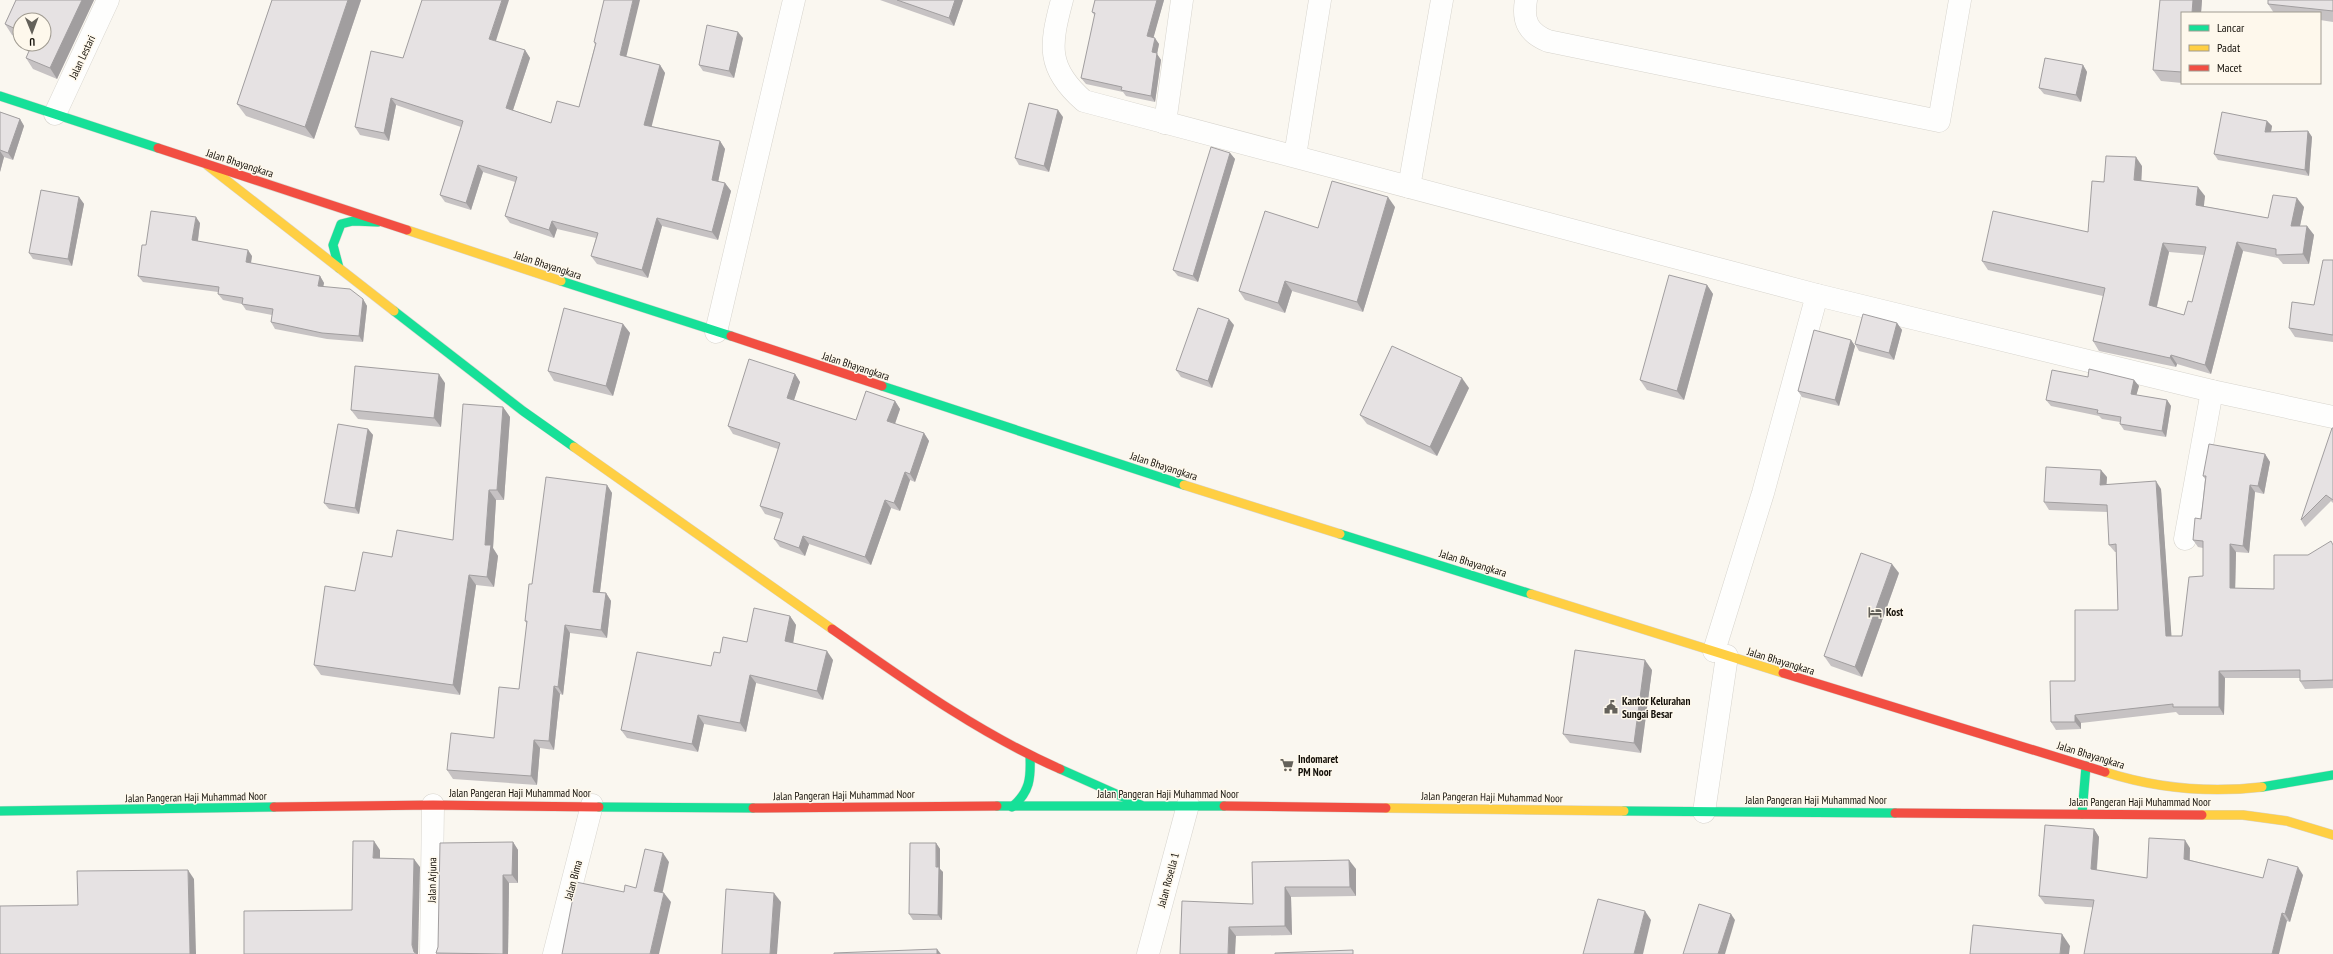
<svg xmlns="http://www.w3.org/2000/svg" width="2333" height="954" viewBox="0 0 2333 954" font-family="'PT Sans Narrow',sans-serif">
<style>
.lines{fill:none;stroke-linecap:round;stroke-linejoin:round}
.street-casing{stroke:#d7d4cd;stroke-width:23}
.fast-casing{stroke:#d7d4cd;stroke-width:10}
.slow-casing{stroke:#d7d4cd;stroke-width:10}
.jam-casing{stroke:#d7d4cd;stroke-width:10}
.street{stroke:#fefefd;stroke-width:22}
.fast{stroke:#16e098;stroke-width:9}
.slow{stroke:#ffcf43;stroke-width:9}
.jam{stroke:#f24e42;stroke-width:9}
.wall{fill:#c6c2c3;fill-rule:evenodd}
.shaded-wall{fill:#a19e9f}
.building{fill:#e6e2e3;stroke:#a19e9f;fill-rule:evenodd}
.labels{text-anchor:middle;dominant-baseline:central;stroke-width:3;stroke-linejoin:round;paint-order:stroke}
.street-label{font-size:11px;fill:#141009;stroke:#fef8ec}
.poi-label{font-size:11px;font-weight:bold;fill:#141009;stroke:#fef8ec;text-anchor:start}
</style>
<rect width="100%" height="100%" fill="#faf7f0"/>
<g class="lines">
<g class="street-casing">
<g id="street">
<path d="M 1062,0 C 1050,45 1046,68 1084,101 L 1817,295 L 2212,391 L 2333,417"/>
<path d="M 1526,0 C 1522,22 1529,33 1548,41 L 1939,121 L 1960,0"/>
<polyline points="55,114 108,0"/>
<polyline points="1165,123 1182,0"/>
<polyline points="1295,156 1320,0"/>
<polyline points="1409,187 1442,0"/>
<polyline points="716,332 794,0"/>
<polyline points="2185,539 2212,391"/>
<polyline points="1714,651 1763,493 1817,295"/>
<polyline points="1704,812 1727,656"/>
<polyline points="431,954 433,805"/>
<polyline points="554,954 592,805"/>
<polyline points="1148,954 1188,805"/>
</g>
</g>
<g class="fast-casing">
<g id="fast">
<polyline points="0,96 158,148"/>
<polyline points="339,268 333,245 341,224 353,221 378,222"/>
<polyline points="561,281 731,336"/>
<polyline points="394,311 523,411 574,447"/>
<polyline points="882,386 1184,485"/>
<polyline points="1340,534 1531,594"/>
<polyline points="1060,769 1141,805"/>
<polyline points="2262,787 2333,775"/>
<polyline points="997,806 1224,806"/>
<polyline points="599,807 753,808"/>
<path d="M 1012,807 C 1030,792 1031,778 1030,756"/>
<polyline points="0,811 274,807"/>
<polyline points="1624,811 1895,813"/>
<polyline points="2082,814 2086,766"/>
</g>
</g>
<g class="slow-casing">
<g id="slow">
<polyline points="207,165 394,311"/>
<polyline points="407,230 561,281"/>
<polyline points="574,447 832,629"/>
<polyline points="1184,485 1340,534"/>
<polyline points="1531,594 1783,673"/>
<path d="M 2105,772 C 2155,788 2209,793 2262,787"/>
<polyline points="1386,808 1624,811"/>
<polyline points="2202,815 2243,815 2287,821 2333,835"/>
</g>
</g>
<g class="jam-casing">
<g id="jam">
<polyline points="158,148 407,230"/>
<polyline points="731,336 882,386"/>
<path d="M 832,629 C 905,680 978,733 1060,769"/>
<polyline points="1783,673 2105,772"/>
<polyline points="1224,806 1386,808"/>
<polyline points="274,807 433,805 599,807"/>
<polyline points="753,808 997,806"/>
<polyline points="1895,813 2202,815"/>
</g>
</g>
<use href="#street" class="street"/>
<use href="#fast" class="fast"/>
<use href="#slow" class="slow"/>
<use href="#jam" class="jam"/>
</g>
<g class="wall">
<polygon points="16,0 94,0 57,79 33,69 26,58 44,44 20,20 20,38 12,35 5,24"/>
<polygon points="272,0 361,0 314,139 246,116 237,104"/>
<polygon points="880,0 963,0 954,26"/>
<polygon points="1095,0 1164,0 1153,38 1159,44 1157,54 1161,60 1155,102 1126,96 1123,92 1086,84 1081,78 1095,16 1092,12"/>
<polygon points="2160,0 2202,0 2201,13 2182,13 2182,83 2161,81 2153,70"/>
<polygon points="2333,0 2333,22 2320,20 2320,13 2274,13 2268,4"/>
<polygon points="743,38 734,78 703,71 699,65"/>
<polygon points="496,41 525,50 530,58 513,110 551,123 579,107 595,45 594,42 627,57 660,65 665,73 651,126 720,141 725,149 718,182 725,183 731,191 718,240 662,226 648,278 597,264 591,256 596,238 557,229 554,238 510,223 505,216 515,182 483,172 471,210 445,202 440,195 461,127 396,105 389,141 360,135 355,127 403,58"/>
<polygon points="2083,65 2087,72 2081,102 2044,94 2039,88"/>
<polygon points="0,112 20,119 24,126 13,160 4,157 0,172"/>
<polygon points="1063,117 1049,172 1019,165 1015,158"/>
<polygon points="2267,121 2272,126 2271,132 2308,131 2312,137 2309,176 2218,160 2214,154"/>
<polygon points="1230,153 1235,159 1198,282 1178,276 1173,270"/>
<path d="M 2142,166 L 2141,180 L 2205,196 L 2203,206 L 2268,218 L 2304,207 L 2300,226 L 2307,226 L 2314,235 L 2309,264 L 2283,264 L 2278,258 L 2243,251 L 2211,374 L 2177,364 L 2176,367 L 2099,351 L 2093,341 L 2103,296 L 1988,270 L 1982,261 L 2088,232 L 2104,182 ZM 2169,252 L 2204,255 L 2192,302 L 2184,315 L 2157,307 Z"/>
<polygon points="79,197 84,204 72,266 33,259 29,253"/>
<polygon points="1395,207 1363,312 1292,291 1285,313 1245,300 1239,291 1318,228"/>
<polygon points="200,223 198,241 252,256 251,263 320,276 324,283 323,287 363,299 367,306 363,342 327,339 275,329 271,322 272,315 246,310 242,304 223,300 218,294 218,292 143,282 138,276 146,245"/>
<polygon points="2333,260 2333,342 2295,337 2289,328 2314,305"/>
<polygon points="1707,285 1713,294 1684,400 1647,390 1640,380"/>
<polygon points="1897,323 1902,330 1894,360 1859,351 1855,344"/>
<polygon points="623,324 630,333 613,396 554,381 548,371"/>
<polygon points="1234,325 1212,388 1181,377 1176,370"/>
<polygon points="1851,340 1855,346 1839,406 1802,397 1798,391"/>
<polygon points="795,374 800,382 794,400 856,420 895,401 900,409 895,424 924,433 929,441 915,482 910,480 900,511 891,508 871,565 809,544 805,556 780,547 774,539 781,519 765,514 760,506 778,449 733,434 728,426"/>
<polygon points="2088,377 2134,380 2139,386 2136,395 2167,400 2171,406 2166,437 2124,430 2120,424 2120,422 2102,419 2099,416 2051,406 2046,400"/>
<polygon points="445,383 441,427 358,419 351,410"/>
<polygon points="1469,388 1437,456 1367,424 1360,415"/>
<polygon points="503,407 510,417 504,500 496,500 493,548 498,556 494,587 476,585 460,695 321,675 314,665 355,591 392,557 453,540"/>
<polygon points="2333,428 2333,503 2331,501 2305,527 2301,520"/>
<polygon points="368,429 373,435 359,514 329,509 324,503"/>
<polygon points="2265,454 2270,462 2264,494 2255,492 2249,553 2236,552 2235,588 2274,589 2308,555 2333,544 2333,688 2305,689 2300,681 2300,678 2225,678 2224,715 2179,715 2176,712 2081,723 2081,729 2056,730 2051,722 2118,610 2116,552 2115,552 2109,545 2108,512 2049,510 2044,502 2107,477 2106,484 2161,489 2171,636 2182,636 2203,576 2203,548 2198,547 2193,540 2201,519 2205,479 2203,476"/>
<polygon points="607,485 612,493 600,592 606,593 611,601 607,638 570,633 563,695 560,694 554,750 540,748 537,785 453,779 447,770 494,738 519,689 527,624 525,621 532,584"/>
<polygon points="1899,573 1862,677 1831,666 1824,656"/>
<polygon points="790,616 796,625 793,643 833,660 823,700 756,683 746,732 704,724 698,752 627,738 621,730 711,666 747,642"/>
<polygon points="1652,670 1641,753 1570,743 1563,734"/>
<polygon points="2094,829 2099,837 2097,870 2147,878 2190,848 2190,860 2263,878 2303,875 2290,922 2287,921 2045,904 2039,896"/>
<polygon points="513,842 518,850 518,883 509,883 508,954 436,954 436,953"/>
<polygon points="936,843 940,849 940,869 943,872 942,920 913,920 909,914"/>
<polygon points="1252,862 1356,869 1356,896 1291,897 1292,935 1236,936 1180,954 1253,904"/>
</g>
<g class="shaded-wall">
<polygon points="82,0 94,0 57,79 50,68"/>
<polygon points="348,0 361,0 314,139 305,127"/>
<polygon points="502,0 509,0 494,47 489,39"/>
<polygon points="633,0 640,0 625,62 620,55"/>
<polygon points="955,0 963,0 954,26 949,18"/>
<polygon points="1157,0 1164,0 1152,43 1147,36"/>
<polygon points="2193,0 2202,0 2201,13 2192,13"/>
<polygon points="738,32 743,38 734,78 729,71"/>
<polygon points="1155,38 1159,44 1157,54 1161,60 1155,102 1151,96 1152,52"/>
<polygon points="525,50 530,58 511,116 506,108"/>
<polygon points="660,65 665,73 650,133 644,125"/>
<polygon points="2083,65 2087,72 2081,102 2076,95"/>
<polygon points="391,98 396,105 389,141 384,133"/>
<polygon points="1058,110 1063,117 1049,172 1044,166"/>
<polygon points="20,119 24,126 13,160 8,153"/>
<polygon points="2267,121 2272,126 2270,137 2265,132"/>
<polygon points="2308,131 2312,137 2309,176 2305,170"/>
<polygon points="720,141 725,149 717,187 712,180"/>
<polygon points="0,151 4,157 0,172"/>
<polygon points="1230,153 1235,159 1198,282 1193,276"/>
<polygon points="2136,157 2142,166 2141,189 2134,180"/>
<polygon points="478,165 483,172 471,210 466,203"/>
<polygon points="725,183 731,191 718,240 712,232"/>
<polygon points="2198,187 2205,196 2203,214 2196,205"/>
<polygon points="79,197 84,204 72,266 68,259"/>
<polygon points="1388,197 1395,207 1363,312 1357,302"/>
<polygon points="2297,198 2304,207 2298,235 2291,226"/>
<polygon points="196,217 200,223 197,246 192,240"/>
<polygon points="657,218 662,226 648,278 642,270"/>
<polygon points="552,221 557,229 554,238 549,230"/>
<polygon points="2307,226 2314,235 2309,264 2303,254"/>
<polygon points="2237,242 2243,251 2211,374 2205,365"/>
<polygon points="2163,243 2169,252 2155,314 2149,305"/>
<polygon points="248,250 252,256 250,268 246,262"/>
<polygon points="320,276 324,283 322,292 318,286"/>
<polygon points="1285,281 1292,291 1285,313 1278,303"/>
<polygon points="1707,285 1713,294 1684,400 1677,391"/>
<polygon points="363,299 367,306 363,342 359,336"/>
<polygon points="1229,319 1234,325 1212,388 1208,381"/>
<polygon points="1897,323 1902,330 1894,360 1889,353"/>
<polygon points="623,324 630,333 613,396 606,386"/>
<polygon points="1851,340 1855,346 1839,406 1835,400"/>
<polygon points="2171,355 2177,364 2176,367 2170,358"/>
<polygon points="439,374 445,383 441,427 434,418"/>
<polygon points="795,374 800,382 792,406 787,398"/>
<polygon points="1462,378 1469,388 1437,456 1430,447"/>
<polygon points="2134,380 2139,386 2135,400 2131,394"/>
<polygon points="2167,400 2171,406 2166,437 2162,431"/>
<polygon points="895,401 900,409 893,429 887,421"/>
<polygon points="503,407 510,417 504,500 497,490"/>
<polygon points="368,429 373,435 359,514 355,508"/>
<polygon points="924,433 929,441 915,482 910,474"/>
<polygon points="2265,454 2270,462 2264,494 2258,486"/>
<polygon points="2101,470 2107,477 2106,492 2100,485"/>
<polygon points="905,472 910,480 900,511 894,503"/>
<polygon points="2156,481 2161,489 2172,643 2166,636"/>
<polygon points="607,485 612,493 599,600 593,592"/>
<polygon points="2250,485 2255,492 2249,553 2243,546"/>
<polygon points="489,490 496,500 493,548 498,556 494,587 487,577 485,545"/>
<polygon points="885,500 891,508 871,565 865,557"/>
<polygon points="803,536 809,544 805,556 799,548"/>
<polygon points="2230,544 2236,552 2235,596 2230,588"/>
<polygon points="1892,564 1899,573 1862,677 1855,667"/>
<polygon points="469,575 476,585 460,695 453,685"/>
<polygon points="606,593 611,601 607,638 601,630"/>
<polygon points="790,616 796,625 792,650 785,641"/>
<polygon points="565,625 570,633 563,695 558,687"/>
<polygon points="827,651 833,660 823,700 817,691"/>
<polygon points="1645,660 1652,670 1641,753 1634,743"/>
<polygon points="2219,671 2225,678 2224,715 2219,707"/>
<polygon points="750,675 756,683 746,732 740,723"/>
<polygon points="554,686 560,694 554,750 549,741"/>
<polygon points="698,715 704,724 698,752 692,744"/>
<polygon points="2075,715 2081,723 2081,729 2075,722"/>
<polygon points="534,740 540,748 537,785 531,776"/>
<polygon points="2094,829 2099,837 2096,877 2091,869"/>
<polygon points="2185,840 2190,848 2189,867 2184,859"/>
<polygon points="374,841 380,850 380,867 373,858"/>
<polygon points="513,842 518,850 518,883 512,875"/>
<polygon points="936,843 940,849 940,869 943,872 942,920 938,915"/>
<polygon points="663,853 669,862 661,900 654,891"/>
<polygon points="414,859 420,867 418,954 416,954 414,952 412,945"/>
<polygon points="1349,860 1356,869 1356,896 1350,887"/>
<polygon points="2298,867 2303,875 2290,922 2285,914"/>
<polygon points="188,870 194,879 196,954 190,954"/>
<polygon points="503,875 509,883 508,954 503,954"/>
<polygon points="1285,887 1291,897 1292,935 1285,926"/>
<polygon points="664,893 671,902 659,954 650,954"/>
<polygon points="774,893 781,902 777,954 770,954"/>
<polygon points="1645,911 1651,920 1643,954 1634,954"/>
<polygon points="2282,913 2287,921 2279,954 2272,954"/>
<polygon points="1731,914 1735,920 1725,954 1718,954"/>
<polygon points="1229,927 1236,936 1235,954 1228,954"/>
<polygon points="2062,934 2070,946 2069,954 2060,954"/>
<polygon points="937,949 941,954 937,954"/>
</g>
<g class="building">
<polygon points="16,0 82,0 50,68 26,58 32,44 44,44 44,20 20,20 20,31 5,24"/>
<polygon points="272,0 348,0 305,127 237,104"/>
<polygon points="422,0 502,0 489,39 525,50 506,108 551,123 557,101 579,107 596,43 594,42 604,0 633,0 620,55 660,65 644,125 720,141 712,180 725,183 712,232 657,218 642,270 591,256 598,233 552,221 549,230 505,216 517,177 478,165 466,203 440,195 463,121 391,98 384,133 355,127 371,51 403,58"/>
<polygon points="897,0 955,0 949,18"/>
<polygon points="1095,0 1157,0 1147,36 1155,38 1152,52 1157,53 1151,96 1121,90 1122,87 1081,78 1095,13 1092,12"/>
<polygon points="2160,0 2193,0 2192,13 2182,13 2182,72 2153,70"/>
<polygon points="2268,0 2333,0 2333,11 2268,4"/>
<polygon points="707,25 738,32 729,71 699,65"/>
<polygon points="2045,58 2083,65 2076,95 2039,88"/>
<polygon points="1029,103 1058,110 1044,166 1015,158"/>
<polygon points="0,112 20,119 8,153 0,150"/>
<polygon points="2222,112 2267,121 2265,132 2308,131 2305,170 2214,154"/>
<polygon points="1211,147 1230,153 1193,276 1173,270"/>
<path d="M 2106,156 L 2136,157 L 2134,180 L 2198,187 L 2196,205 L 2268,218 L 2273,195 L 2297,198 L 2291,226 L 2307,226 L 2303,254 L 2276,255 L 2276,249 L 2237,242 L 2205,365 L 2171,355 L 2170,358 L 2093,341 L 2105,288 L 1982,261 L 1993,211 L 2088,232 L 2092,181 L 2104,182 ZM 2163,243 L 2206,247 L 2192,302 L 2188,301 L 2184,315 L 2149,305 Z"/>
<polygon points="1332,181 1388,197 1357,302 1285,281 1278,303 1239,291 1265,211 1318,228"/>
<polygon points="41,190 79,197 68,259 29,253"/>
<polygon points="151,211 196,217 192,240 248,250 246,262 320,276 318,286 350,289 363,299 359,336 322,333 271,322 273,309 242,304 243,298 218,294 219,287 138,276 142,245 146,245"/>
<polygon points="2323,260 2333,260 2333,335 2289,328 2292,302 2314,305"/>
<polygon points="1669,275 1707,285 1677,391 1640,380"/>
<polygon points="564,308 623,324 606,386 548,371"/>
<polygon points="1198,308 1229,319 1208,381 1176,370"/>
<polygon points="1863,314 1897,323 1889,353 1855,344"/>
<polygon points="1814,330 1851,340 1835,400 1798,391"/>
<polygon points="1392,346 1462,378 1430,447 1360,415"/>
<polygon points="749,359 795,374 787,398 856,420 866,391 895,401 887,421 924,433 910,474 905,472 894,503 885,500 865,557 803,536 799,548 774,539 783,513 760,506 780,443 728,426"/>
<polygon points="355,366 439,374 434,418 351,410"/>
<polygon points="2089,369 2134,380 2131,394 2167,400 2162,431 2120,424 2121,417 2097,413 2098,410 2046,400 2052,370 2088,377"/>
<polygon points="463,404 503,407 497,490 489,490 485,545 491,545 487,577 469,575 453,685 314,665 325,586 355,591 363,552 392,557 397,530 453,540"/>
<polygon points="338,424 368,429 355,508 324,503"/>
<polygon points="2332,428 2333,428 2333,500 2326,495 2301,520"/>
<polygon points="2209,444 2265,454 2258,486 2250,485 2243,546 2230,544 2230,588 2274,589 2274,555 2308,555 2331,541 2333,545 2333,680 2300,681 2300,670 2219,671 2219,707 2173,707 2173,704 2075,715 2075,722 2051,722 2050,681 2075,681 2075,610 2118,610 2116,544 2109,545 2107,505 2044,502 2046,467 2101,470 2100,485 2156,481 2166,636 2182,636 2189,577 2203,576 2203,541 2193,540 2195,518 2201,519 2206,476 2203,476"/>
<polygon points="546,477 607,485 593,592 606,593 601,630 565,625 558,687 554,686 549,741 534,740 531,776 447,770 451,733 494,738 499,687 519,689 527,621 525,621 529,584 532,584"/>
<polygon points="1861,553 1892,564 1855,667 1824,656"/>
<polygon points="754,608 790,616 785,641 827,651 817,691 750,675 740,723 698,715 692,744 621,730 637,652 711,666 714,652 720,653 723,637 747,642"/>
<polygon points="1575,650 1645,660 1634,743 1563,734"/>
<polygon points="2045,825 2094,829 2091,869 2147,878 2149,838 2185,840 2184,859 2263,878 2268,859 2298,867 2285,914 2282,913 2272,954 2084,954 2094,900 2039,896"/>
<polygon points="353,841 374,841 373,858 414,859 412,945 414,952 417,954 244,954 244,911 352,910"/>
<polygon points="513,842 512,875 503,875 503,954 436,953 438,947 440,843"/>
<polygon points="910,843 936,843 936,867 939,867 938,915 909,914"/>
<polygon points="645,849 663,853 654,891 664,893 650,954 562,954 576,882 624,892 625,885 636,888"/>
<polygon points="1349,860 1350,887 1285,887 1285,926 1229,927 1228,954 1180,954 1182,901 1253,904 1252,862"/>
<polygon points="188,870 190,954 0,954 0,906 78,905 77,871"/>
<polygon points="726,889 774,893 770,954 722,954"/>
<polygon points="1598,899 1645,911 1634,954 1583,954"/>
<polygon points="1699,904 1731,914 1718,954 1683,954"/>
<polygon points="1973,925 2062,934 2060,954 1970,954"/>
<polygon points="937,949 937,954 834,954 834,953"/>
<polygon points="1353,950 1353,954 1275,954 1275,953"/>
</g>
<defs>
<g id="hotel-bare" transform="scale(1.08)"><path d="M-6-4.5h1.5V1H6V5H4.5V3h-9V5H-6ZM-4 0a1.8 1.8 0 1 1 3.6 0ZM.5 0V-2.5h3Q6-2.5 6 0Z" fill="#64615a" stroke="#fef8ec" stroke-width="2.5" paint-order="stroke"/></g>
<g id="civic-bare" transform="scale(1.08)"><path d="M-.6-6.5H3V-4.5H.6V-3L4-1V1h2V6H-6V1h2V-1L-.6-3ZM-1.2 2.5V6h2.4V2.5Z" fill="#64615a" stroke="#fef8ec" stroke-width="2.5" paint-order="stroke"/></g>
<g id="supermarket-bare" transform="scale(1.08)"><path d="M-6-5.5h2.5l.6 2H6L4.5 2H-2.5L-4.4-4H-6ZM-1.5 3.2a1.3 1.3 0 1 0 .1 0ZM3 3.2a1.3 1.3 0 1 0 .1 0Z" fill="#64615a" stroke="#fef8ec" stroke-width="2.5" paint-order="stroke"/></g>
</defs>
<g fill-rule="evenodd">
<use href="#hotel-bare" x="1875" y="612"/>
<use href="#civic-bare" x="1611" y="707"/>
<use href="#supermarket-bare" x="1287" y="765"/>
</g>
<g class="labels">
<g class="street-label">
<text transform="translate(82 57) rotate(-65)">Jalan Lestari</text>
<text transform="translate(240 163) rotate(18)">Jalan Bhayangkara</text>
<text transform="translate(548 265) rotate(18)">Jalan Bhayangkara</text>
<text transform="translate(856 366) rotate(18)">Jalan Bhayangkara</text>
<text transform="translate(1164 466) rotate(18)">Jalan Bhayangkara</text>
<text transform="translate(1473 563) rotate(17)">Jalan Bhayangkara</text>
<text transform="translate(1781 661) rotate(17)">Jalan Bhayangkara</text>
<text transform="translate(2091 755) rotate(17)">Jalan Bhayangkara</text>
<text x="520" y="793">Jalan Pangeran Haji Muhammad Noor</text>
<text x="1168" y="794">Jalan Pangeran Haji Muhammad Noor</text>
<text transform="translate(844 795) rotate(-1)">Jalan Pangeran Haji Muhammad Noor</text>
<text transform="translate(196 797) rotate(-1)">Jalan Pangeran Haji Muhammad Noor</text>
<text transform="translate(1492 797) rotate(1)">Jalan Pangeran Haji Muhammad Noor</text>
<text x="1816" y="800">Jalan Pangeran Haji Muhammad Noor</text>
<text x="2140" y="802">Jalan Pangeran Haji Muhammad Noor</text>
<text transform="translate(432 880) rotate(-89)">Jalan Arjuna</text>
<text transform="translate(573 880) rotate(-75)">Jalan Bima</text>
<text transform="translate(1168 880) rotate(-75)">Jalan Rosella 1</text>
</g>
<g class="poi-label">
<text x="1886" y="612">Kost</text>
<text x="1622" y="701">Kantor Kelurahan<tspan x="1622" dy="13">Sungai Besar</tspan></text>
<text x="1298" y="759">Indomaret<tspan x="1298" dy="13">PM Noor</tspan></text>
</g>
</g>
<rect x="2181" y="12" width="140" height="72" fill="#fef8ec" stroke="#a09b91"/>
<rect x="2189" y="25" width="20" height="6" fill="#16e098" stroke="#a09b91"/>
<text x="2217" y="32" font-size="12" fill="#141009">Lancar</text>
<rect x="2189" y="45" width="20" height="6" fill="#ffcf43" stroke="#a09b91"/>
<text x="2217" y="52" font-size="12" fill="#141009">Padat</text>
<rect x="2189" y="65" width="20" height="6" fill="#f24e42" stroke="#a09b91"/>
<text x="2217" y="72" font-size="12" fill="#141009">Macet</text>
<g transform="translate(32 32) rotate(179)"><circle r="19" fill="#fef8ec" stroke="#a09b91"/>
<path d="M0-3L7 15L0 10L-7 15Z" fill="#64615a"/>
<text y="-6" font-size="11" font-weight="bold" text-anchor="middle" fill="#141009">U</text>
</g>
</svg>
